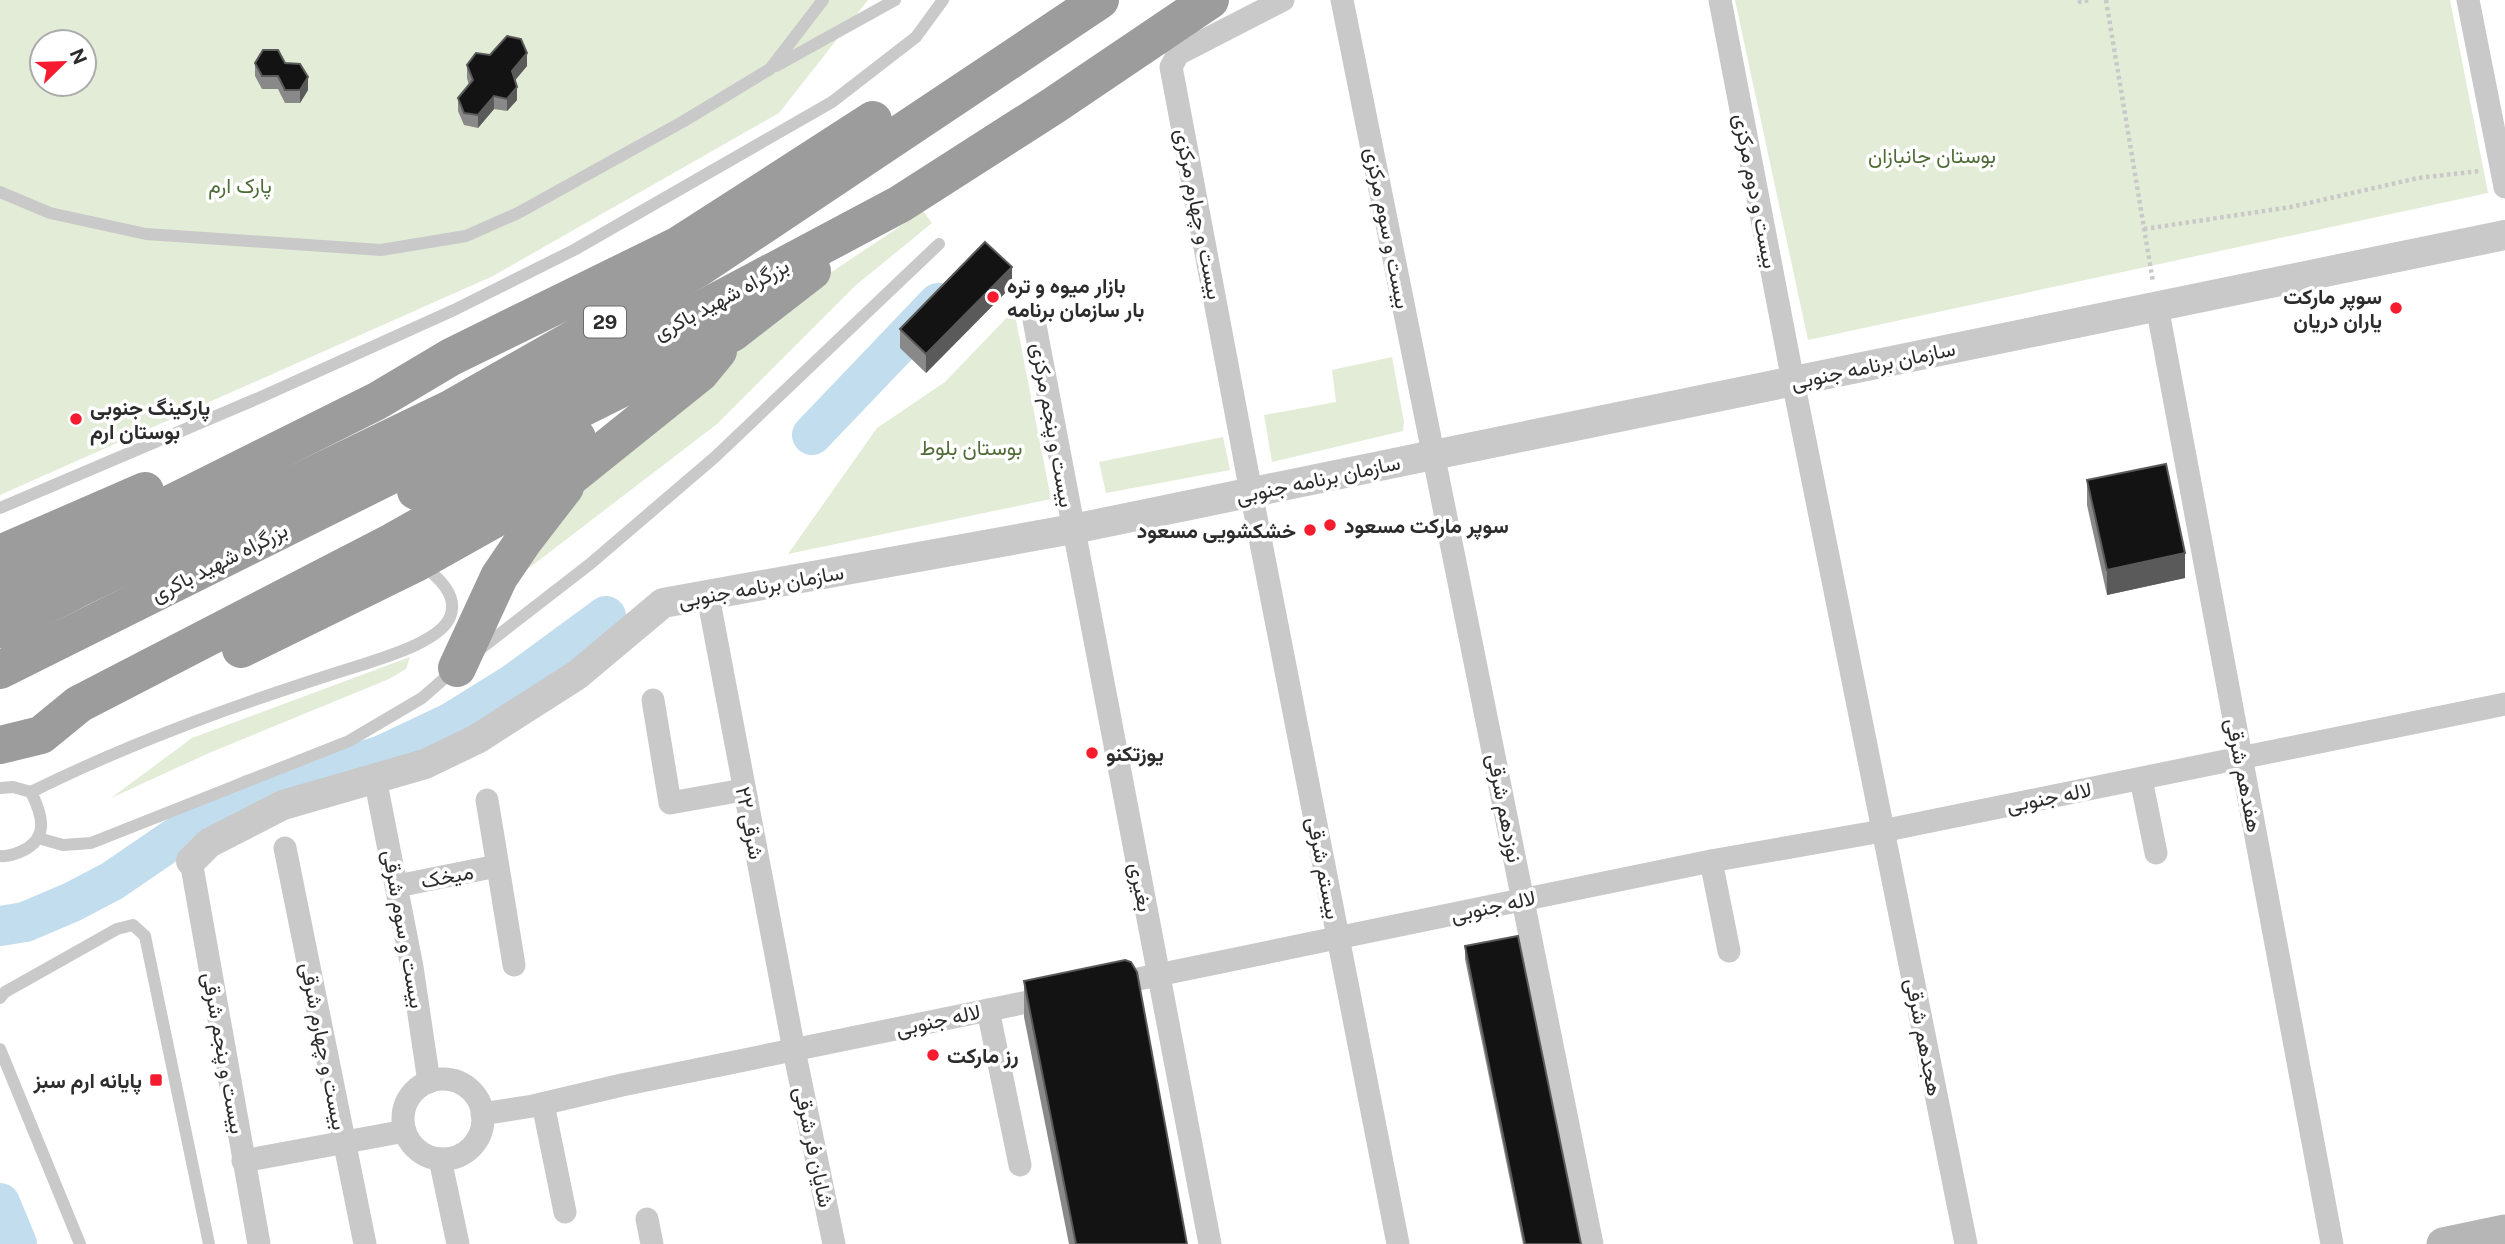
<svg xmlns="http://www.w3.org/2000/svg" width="2505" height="1244" viewBox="0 0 2505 1244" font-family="'Public Sans',Vazirmatn,sans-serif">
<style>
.green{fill:#e3ecd7;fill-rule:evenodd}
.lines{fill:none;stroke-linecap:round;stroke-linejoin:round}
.river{stroke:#c1ddee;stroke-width:40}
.path{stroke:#c9c9c9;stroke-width:4.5;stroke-dasharray:3.5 3.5;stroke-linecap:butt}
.service{stroke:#c9c9c9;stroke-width:12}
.minor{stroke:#c9c9c9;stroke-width:23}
.tertiary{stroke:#c9c9c9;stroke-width:30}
.secondary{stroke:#b6b6b6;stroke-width:33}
.trunk{stroke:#9c9c9c;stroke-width:38}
.wall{fill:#898989}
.shaded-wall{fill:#5a5a5a}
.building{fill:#131313;stroke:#5a5a5a;stroke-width:2}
.poi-dot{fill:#f61b2f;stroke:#fff;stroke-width:2.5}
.labels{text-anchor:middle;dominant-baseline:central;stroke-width:7;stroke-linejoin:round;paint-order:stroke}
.shield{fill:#fff;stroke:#6b6b6b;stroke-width:2}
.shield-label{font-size:19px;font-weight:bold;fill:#2c2c2c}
.park-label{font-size:21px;fill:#506c36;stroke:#fff}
.street-label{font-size:21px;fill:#2c2c2c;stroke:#fff}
.poi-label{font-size:21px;font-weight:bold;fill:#2c2c2c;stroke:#fff;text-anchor:start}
</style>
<rect width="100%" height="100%" fill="#fff"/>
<g class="green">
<path d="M 0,0 L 868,0 L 779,113 L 493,276 L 0,495 ZM 42,42 L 84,42 L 84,84 L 42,84 Z"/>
<polygon points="1735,0 2450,0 2488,193 1808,340"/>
<polygon points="923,211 932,223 855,286 717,424 525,571 576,481 788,301"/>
<polygon points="1014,310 1051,499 788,554 877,428 945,382"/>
<polygon points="1392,357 1404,422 1403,431 1272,462 1264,415 1336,402 1332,370"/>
<polygon points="1223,437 1230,470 1106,493 1099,462"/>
<polygon points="410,657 406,669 389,679 209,753 111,798 192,738"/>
</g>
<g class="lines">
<g class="river">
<polyline points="812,435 938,303"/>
<polyline points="0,926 25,922 72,902 112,881 213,812 252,794 380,756 452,722 513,684 606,616"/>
<polyline points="0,1203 17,1244"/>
</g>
<g class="path">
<polyline points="2079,0 2080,2 2089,0"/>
<polyline points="2106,0 2153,282"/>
<polyline points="2144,229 2291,207 2418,178 2480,171"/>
</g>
<g class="service">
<polyline points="776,66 895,0"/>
<polyline points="0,192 50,213 146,234 381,250 466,236 518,213 684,121 770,69 823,0"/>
<polyline points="0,508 261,397 454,310 574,250 832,102 916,37 943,0"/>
<polyline points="479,650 590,564 715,457 939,244"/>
<path d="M 0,788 L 13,787 L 31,792 C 42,814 50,838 22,851 C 15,854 8,857 0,856"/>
<path d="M 31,792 C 136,740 246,701 358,666 C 382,658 440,642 450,617 C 459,596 438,576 422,566"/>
<polyline points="38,838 63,845 91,843 349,741 422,698 454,670"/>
<polyline points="0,998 5,992 117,929 133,925 145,936 209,1244"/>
<polyline points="0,1049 80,1244"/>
</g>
<g class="minor">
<polyline points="1283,0 1178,54 1171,67 1251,492 1398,1244"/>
<polyline points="1342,0 1592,1244"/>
<polyline points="1720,0 1793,381 1966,1244"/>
<polyline points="2468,0 2505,187"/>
<polyline points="2157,306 2332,1244"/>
<polyline points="1034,320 1210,1244"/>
<polyline points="708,596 794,1050 834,1244"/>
<polyline points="653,700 670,803 743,790"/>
<polyline points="375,778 412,967 429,1082"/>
<polyline points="2141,779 2156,853"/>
<polyline points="487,800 514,965"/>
<polyline points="285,848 365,1244"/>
<polyline points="191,861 259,1244"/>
<polyline points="1711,861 1729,951"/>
<polyline points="397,886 497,866"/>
<polyline points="1109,985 1711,861 1882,831 2505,704"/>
<polyline points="988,1010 1020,1165"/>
<circle cx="443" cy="1119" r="40"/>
<polyline points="543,1104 565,1212"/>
<polyline points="482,1114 533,1106 622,1085 1052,997"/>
<polyline points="440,1159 458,1244"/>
<polyline points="243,1161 405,1131"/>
<polyline points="647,1219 652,1244"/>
</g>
<polyline class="tertiary" points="191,861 209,843 283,805 425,764 477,739 577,675 663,603 1073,529 2505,235"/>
<polyline class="secondary" points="2443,1244 2505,1231"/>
<g class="trunk">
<polyline points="416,491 732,333 812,271"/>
<polyline points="0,554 145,491"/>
<polyline points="0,589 377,401 451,357 679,245 873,120"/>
<polyline points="0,629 79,588 452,408 697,269 1100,0"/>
<polyline points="241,649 416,563 573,475 700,373 718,351"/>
<polyline points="457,668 499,577 524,540 565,487"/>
<polyline points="0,670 389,476 900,204 1053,106 1210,0"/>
<polyline points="0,745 41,735 79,704 392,542 577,438"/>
</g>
</g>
<g class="wall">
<polygon points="255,63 285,63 308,90 300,103 285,103 278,89 262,89 255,76"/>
<polygon points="467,65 527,66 515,80 517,100 507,111 494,109 478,128 464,125 458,111 458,98 469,85 467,78"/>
<polygon points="1012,286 926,373 900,348 900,329"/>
<polygon points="2087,480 2185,578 2107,595 2087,505"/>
<polygon points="1465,946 1581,1244 1523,1244 1465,959"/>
<polygon points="1024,981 1187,1244 1069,1244 1024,1017"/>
</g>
<g class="shaded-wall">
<polygon points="527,53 527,66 512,84 512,71"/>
<polygon points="308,77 308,90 300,103 300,90"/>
<polygon points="517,87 517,100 507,111 507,99"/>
<polygon points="494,96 494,109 478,128 478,115"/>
<polygon points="1012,267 1012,286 926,373 926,354"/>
<polygon points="2185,553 2185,578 2107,595 2107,570"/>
</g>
<g class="building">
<polygon points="507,36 521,39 527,53 512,71 517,87 507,99 494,96 478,115 464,113 458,98 473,80 467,65 476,53 490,55"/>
<polygon points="263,50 278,50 285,63 300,64 308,77 300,90 285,90 278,76 262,76 255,63"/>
<polygon points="985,242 1012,267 926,354 900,329"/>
<polygon points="2166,464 2185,553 2107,570 2087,480"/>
<polygon points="1518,936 1581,1244 1525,1244 1465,946"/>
<polygon points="1125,960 1131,962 1137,972 1187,1244 1076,1244 1024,981"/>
</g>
<g class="poi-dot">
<circle cx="993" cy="297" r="7"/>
<circle cx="2396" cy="308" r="7"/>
<circle cx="76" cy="419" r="7"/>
<circle cx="1330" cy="525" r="7"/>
<circle cx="1310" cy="530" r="7"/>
<circle cx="1092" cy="753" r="7"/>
<circle cx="933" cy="1055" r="7"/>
<rect x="149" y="1073" width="14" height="14" rx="3.5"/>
</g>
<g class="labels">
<rect class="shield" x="584" y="306.5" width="42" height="31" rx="5"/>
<g class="shield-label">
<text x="605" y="322">29</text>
</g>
<g class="park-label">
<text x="1932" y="155">بوستان جانبازان</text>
<text x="240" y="185">پارک ارم</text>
<text x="971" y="447">بوستان بلوط</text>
</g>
<g class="street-label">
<text transform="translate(1756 191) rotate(79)">بیست و دوم مرکزی</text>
<text transform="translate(1199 214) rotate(79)">بیست و چهارم مرکزی</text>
<text transform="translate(1388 228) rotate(79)">بیست و سوم مرکزی</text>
<text transform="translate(721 299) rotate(-28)">بزرگراه شهید باکری</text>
<text transform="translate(1873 365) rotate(-12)">سازمان برنامه جنوبی</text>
<text transform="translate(1053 425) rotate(80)">بیست و پنجم مرکزی</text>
<text transform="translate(1318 479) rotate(-12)">سازمان برنامه جنوبی</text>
<text transform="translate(219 562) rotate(-27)">بزرگراه شهید باکری</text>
<text transform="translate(761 586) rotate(-10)">سازمان برنامه جنوبی</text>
<text transform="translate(2244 775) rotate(79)">هفدهم شرقی</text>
<text transform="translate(2049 797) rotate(-11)">لاله جنوبی</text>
<text transform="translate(1505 808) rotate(79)">نوزدهم شرقی</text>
<text transform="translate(750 823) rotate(79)">۲۲ شرقی</text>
<text transform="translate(1324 868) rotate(79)">بیستم شرقی</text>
<text transform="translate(447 876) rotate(-11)">میخک</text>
<text transform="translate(1141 887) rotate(79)">بغیری</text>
<text transform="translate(1493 906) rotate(-12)">لاله جنوبی</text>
<text transform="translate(404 929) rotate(80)">بیست و سوم شرقی</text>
<text transform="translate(938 1020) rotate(-12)">لاله جنوبی</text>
<text transform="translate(1924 1037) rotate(79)">هجدهم شرقی</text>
<text transform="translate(324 1046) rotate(79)">بیست و چهارم شرقی</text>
<text transform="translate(224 1053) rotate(80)">بیست و پنجم شرقی</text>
<text transform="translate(814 1147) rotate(78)">شایان فر شرقی</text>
</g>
<g class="poi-label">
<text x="1007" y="285">بازار میوه و تره<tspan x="1007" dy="24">بار سازمان برنامه</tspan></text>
<text x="2382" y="296" text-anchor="end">سوپر مارکت<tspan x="2382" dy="24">یاران دریان</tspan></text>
<text x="90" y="407">پارکینگ جنوبی<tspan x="90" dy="24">بوستان ارم</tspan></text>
<text x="1344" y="525">سوپر مارکت مسعود</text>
<text x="1296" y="530" text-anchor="end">خشکشویی مسعود</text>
<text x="1106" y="753">یوزتکنو</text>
<text x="947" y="1055">رز مارکت</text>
<text x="142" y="1080" text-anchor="end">پایانه ارم سبز</text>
</g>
</g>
<g transform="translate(63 63) rotate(67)"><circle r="33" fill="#ffffff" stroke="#ababab" stroke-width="2"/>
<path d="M0-5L12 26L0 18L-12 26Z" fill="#f61b2f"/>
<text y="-10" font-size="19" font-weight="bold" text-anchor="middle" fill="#2c2c2c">N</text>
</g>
</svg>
